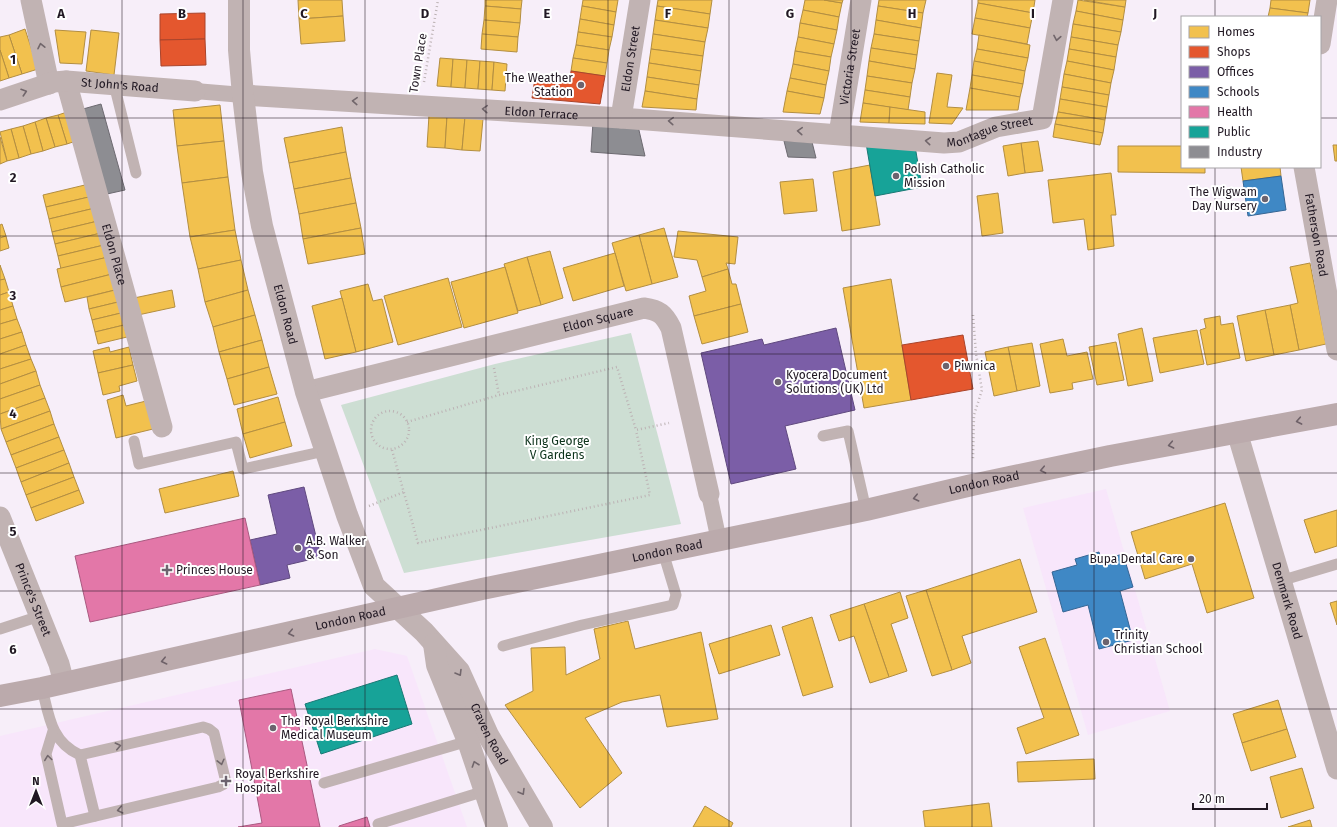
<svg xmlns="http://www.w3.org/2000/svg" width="1337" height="827" viewBox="0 0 1337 827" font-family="'Fira Sans',sans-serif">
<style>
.built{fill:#f8e6fb}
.green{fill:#cdded3}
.homes{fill:#f2c14e;stroke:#b38e41}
.shops{fill:#e4572e;stroke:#aa442b}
.offices{fill:#7b5ea7;stroke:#60497f}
.schools{fill:#3f88c5;stroke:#366694}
.health{fill:#e377a8;stroke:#a95a80}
.public{fill:#17a398;stroke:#1a7975}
.industry{fill:#8d8d92;stroke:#6d6a71}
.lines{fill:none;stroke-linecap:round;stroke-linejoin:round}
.path{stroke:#bcb2b4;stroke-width:2.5;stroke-dasharray:1 3;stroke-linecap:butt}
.service{stroke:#c1b3b3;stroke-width:11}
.pedestrian{stroke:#c1b3b3;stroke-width:16}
.minor{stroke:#c1b3b3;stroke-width:21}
.tertiary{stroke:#c1b3b3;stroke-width:22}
.primary{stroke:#bbaaac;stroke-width:22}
.oneway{stroke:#71666b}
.oneway2{stroke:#6e6168}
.grid{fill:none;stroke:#211823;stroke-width:1;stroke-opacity:0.55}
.poi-dot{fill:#6c636e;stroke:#fff;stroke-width:1.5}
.labels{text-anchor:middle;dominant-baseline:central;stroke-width:4;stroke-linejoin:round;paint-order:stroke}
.street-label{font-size:12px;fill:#211823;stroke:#fff}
.poi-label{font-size:12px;fill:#211823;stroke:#fff;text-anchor:start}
.park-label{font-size:12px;fill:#0b321a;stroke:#fff}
.grid-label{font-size:13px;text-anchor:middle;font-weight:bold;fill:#211823;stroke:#fff;stroke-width:4;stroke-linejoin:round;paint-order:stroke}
</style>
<rect width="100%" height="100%" fill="#f7eef9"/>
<g class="built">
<polygon points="1106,489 1170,711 1088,735 1023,508"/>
<polygon points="375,649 407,656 467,827 0,827 0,736"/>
</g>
<polygon class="green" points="631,333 681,524 404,573 341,405 495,364"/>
<g class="homes">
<polygon points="298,0 342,0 343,16 299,19"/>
<polygon points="485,0 522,0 521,9 485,6"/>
<polygon points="583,0 618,0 616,12 582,6"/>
<polygon points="658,0 712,0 710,14 657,6"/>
<polygon points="805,0 824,0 842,3 839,17 803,10"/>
<polygon points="824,0 843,0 842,3"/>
<polygon points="879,0 926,0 923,13 878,6"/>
<polygon points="978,0 1035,0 1033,13 978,3"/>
<polygon points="1078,0 1125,7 1123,20 1076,11"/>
<polygon points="1084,0 1126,0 1125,7"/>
<polygon points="1271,0 1310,0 1308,13 1270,8"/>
<polygon points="978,3 1033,13 1030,28 975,18"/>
<polygon points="485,6 521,9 520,23 484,20"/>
<polygon points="582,6 616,12 614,25 580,19"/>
<polygon points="657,6 710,14 708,28 655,20"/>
<polygon points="878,6 923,13 921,28 876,20"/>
<polygon points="1270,8 1308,13 1307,17 1268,17"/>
<polygon points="803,10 839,17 837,30 800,23"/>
<polygon points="1076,11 1123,20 1121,32 1073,24"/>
<polygon points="343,16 345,41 301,44 299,19"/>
<polygon points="975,18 1030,28 1027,44 972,34"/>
<polygon points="580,19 614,25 612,37 578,32"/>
<polygon points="484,20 520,23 518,37 482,34"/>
<polygon points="655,20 708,28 705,42 653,34"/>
<polygon points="876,20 921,28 919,41 874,34"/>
<polygon points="800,23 837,30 834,44 798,37"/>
<polygon points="1073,24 1121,32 1118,45 1071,37"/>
<polygon points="25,29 38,69 22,74 9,35"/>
<polygon points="55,30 86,32 82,64 60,63"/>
<polygon points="91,30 119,33 114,75 86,71"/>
<polygon points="578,32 612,37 609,50 576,45"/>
<polygon points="482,34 518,37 517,52 481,49"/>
<polygon points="653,34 705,42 703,56 651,49"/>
<polygon points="874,34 919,41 917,55 871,48"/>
<polygon points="9,35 22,74 9,78 0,50 0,37"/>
<polygon points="979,35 1030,45 1028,58 977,49"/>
<polygon points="798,37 834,44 831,57 795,51"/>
<polygon points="1071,37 1118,45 1116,57 1069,49"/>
<polygon points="576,45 609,50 607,63 573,58"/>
<polygon points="871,48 917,55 915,69 869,61"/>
<polygon points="651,49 703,56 701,71 649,63"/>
<polygon points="977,49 1028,58 1025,71 974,61"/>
<polygon points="1069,49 1116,57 1114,70 1067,61"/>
<polygon points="0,50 9,78 0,81"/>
<polygon points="795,51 831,57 829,71 793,64"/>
<polygon points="440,58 453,59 451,87 437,86"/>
<polygon points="573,58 607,63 605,76 571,71"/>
<polygon points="453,59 467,60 465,88 451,87"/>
<polygon points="467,60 480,61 478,89 465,88"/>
<polygon points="480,61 494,62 492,90 478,89"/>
<polygon points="869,61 915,69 912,83 867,76"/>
<polygon points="974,61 1025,71 1023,84 972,75"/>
<polygon points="1067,61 1114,70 1111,83 1064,74"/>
<polygon points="494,62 507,64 505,91 492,90"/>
<polygon points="649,63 701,71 699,85 647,77"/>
<polygon points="793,64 829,71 826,85 790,78"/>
<polygon points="937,73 952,75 947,107 963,108 952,124 929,123"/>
<polygon points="1064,74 1111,83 1109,95 1062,87"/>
<polygon points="972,75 1023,84 1020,97 970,88"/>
<polygon points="867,76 912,83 910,97 865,90"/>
<polygon points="647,77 699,85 697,99 645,91"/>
<polygon points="790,78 826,85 824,98 787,91"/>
<polygon points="1062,87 1109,95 1107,107 1060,99"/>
<polygon points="970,88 1020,97 1018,110 966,110"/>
<polygon points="865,90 910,97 908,110 863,103"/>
<polygon points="645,91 697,99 696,110 642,107"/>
<polygon points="787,91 824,98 820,114 783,112"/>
<polygon points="1060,99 1107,107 1105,120 1058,112"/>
<polygon points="863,103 890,107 889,123 860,122"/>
<polygon points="220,105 224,141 177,146 173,110"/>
<polygon points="890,107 925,112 925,124 889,123"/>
<polygon points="70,111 79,140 67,144 58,115"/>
<polygon points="1058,112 1105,120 1103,133 1055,124"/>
<polygon points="58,115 67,144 55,147 46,118"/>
<polygon points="429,115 447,116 445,148 427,147"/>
<polygon points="447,116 465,117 462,150 445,148"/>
<polygon points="465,117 483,119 480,151 462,150"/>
<polygon points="46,118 55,147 43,151 35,122"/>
<polygon points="35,122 43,151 31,154 23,126"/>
<polygon points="1055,124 1103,133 1100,145 1053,137"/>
<polygon points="23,126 31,154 19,158 11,129"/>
<polygon points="342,127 346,152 289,163 284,138"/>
<polygon points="11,129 19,158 7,161 0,132"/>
<polygon points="0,137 7,161 0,164"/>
<polygon points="224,141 228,177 182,183 177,146"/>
<polygon points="1038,141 1043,171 1025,173 1021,143"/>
<polygon points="1021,143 1025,173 1008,176 1003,146"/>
<polygon points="1333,145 1337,145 1337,161 1335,161"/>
<polygon points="1118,146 1182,146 1182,167 1205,167 1205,173 1118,172"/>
<polygon points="346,152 351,178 294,189 289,163"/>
<polygon points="870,165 880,225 842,231 833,172"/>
<polygon points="1241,167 1280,167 1281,176 1243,181"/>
<polygon points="1111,173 1116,215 1111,215 1114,246 1088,250 1084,219 1053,223 1048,180"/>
<polygon points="228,177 235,230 190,237 182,183"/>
<polygon points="351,178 356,203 299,214 294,189"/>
<polygon points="813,179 817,211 784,214 780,182"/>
<polygon points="89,184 93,196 46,207 43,195"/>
<polygon points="998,193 1003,233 982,236 977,196"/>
<polygon points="93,196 95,208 49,219 46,207"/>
<polygon points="356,203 361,228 303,239 299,214"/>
<polygon points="95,208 98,221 52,232 49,219"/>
<polygon points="98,221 101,233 55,244 52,232"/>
<polygon points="2,224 6,236 0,238 0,225"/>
<polygon points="361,228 365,254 308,264 303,239"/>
<polygon points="664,228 678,277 652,284 639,235"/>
<polygon points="235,230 241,260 198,269 190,237"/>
<polygon points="678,231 738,237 735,264 726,263 728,269 702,277 697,260 674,257"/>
<polygon points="101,233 104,245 58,256 55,244"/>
<polygon points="639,235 652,284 626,291 612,243"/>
<polygon points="6,236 9,248 0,251 0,238"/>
<polygon points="104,245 108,257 61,269 58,256"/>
<polygon points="550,251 563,298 541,305 527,257"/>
<polygon points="615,253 624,286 573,301 563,268"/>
<polygon points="108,257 112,274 61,287 57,269"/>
<polygon points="527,257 541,305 518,311 504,264"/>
<polygon points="241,260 248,290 205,302 198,269"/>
<polygon points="1310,263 1326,344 1299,350 1290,305 1298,303 1290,267"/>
<polygon points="0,265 5,279 0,280"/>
<polygon points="505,267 518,313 464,328 451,282"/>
<polygon points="728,269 732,284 736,284 741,304 694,316 689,296 706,291 702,277"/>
<polygon points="112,274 115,290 65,302 61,287"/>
<polygon points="448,278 462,327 398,345 384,296"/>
<polygon points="5,279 9,292 0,295 0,280"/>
<polygon points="891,279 911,400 864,408 843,288"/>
<polygon points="368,284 373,301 382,299 393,342 356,352 340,291"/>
<polygon points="115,290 118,302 89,309 87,297"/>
<polygon points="172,290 175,307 138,315 134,298"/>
<polygon points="248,290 255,315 213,327 205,302"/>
<polygon points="9,292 13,306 0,310 0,295"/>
<polygon points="342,298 356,352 325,359 312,306"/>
<polygon points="118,302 121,313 92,320 89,309"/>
<polygon points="741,304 748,332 702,344 694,316"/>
<polygon points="1290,305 1299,350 1274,355 1265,310"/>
<polygon points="13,306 17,319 0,324 0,310"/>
<polygon points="1265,310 1274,355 1246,361 1237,316"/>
<polygon points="121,313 124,325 95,332 92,320"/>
<polygon points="255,315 262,340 219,352 213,327"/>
<polygon points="1220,316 1221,325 1233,323 1240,358 1207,365 1200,330 1206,328 1204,319"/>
<polygon points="17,319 22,332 0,339 0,324"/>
<polygon points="124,325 127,337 98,344 95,332"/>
<polygon points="1142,328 1153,381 1128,386 1118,334"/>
<polygon points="1197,330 1204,364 1160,373 1153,338"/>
<polygon points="22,332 26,345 0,354 0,339"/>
<polygon points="1063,339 1067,356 1087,352 1093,379 1072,383 1073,389 1050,393 1040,344"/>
<polygon points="262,340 269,367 227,379 219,352"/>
<polygon points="1116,342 1124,380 1097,385 1089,347"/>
<polygon points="1032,343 1040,386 1017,391 1008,347"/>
<polygon points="26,345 31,359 0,369 0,354"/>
<polygon points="109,347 110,352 129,347 133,365 98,373 93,351"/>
<polygon points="1008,347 1017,391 994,396 985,352"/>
<polygon points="31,359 36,371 0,384 0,369"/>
<polygon points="133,365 137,381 119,386 120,391 103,395 98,373"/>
<polygon points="269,367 277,394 234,405 227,379"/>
<polygon points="36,371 40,385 0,399 0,384"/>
<polygon points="40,385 45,398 0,414 0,399"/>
<polygon points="123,395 126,406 146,401 153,429 116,438 107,400"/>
<polygon points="278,397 285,422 243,434 237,409"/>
<polygon points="45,398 50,411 1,429 0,414"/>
<polygon points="50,411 54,424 6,442 1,429"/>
<polygon points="285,422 292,446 250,458 243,434"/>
<polygon points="54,424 59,437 11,455 6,442"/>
<polygon points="59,437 64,450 16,468 11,455"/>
<polygon points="64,450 69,463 21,482 16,468"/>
<polygon points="69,463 74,477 26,495 21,482"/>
<polygon points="233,471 239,496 165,513 159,489"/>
<polygon points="74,477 79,490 31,508 26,495"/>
<polygon points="79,490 84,503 36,521 31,508"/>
<polygon points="1225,503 1254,598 1207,613 1192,564 1145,579 1131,532"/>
<polygon points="1337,510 1337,546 1315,553 1304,520"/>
<polygon points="1020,559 1037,612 962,636 971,663 952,670 926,590"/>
<polygon points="926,590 952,670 932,676 906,596"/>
<polygon points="900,592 908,618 891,624 907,671 889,677 864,604"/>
<polygon points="1337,601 1337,625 1330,603"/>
<polygon points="864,604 889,677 870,683 854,636 839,641 830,615"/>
<polygon points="812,617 833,687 803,696 782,627"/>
<polygon points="628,621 635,649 701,632 718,719 667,727 660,695 622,702 585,718 622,773 580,808 505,705 533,691 531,648 565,647 566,675 600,659 594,629"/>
<polygon points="771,625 780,655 719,674 709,644"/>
<polygon points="1045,638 1079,735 1026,754 1017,728 1044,718 1019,647"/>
<polygon points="1278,700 1287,729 1242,743 1233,714"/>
<polygon points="1287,729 1296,757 1251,771 1242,743"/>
<polygon points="1094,759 1095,779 1018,782 1017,762"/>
<polygon points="1302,768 1314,808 1281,818 1270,777"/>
<polygon points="989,803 992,827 925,827 923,811"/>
<polygon points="705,806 733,823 731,827 693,827"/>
<polygon points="1310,820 1312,827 1288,827"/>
</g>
<g class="shops">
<polygon points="205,13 205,39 160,40 160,14"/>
<polygon points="205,39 206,65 161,66 160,40"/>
<polygon points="571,71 605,76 600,104 532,98 535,78 570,81"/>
<polygon points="963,335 973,389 911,400 902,345"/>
</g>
<g class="offices">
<polygon points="836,328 855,410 785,426 796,469 731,484 701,353 762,339 764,345"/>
<polygon points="304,487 321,557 287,565 290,578 260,585 250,540 277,534 268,495"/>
</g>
<g class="schools">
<polygon points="1281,176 1286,210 1248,216 1243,181"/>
<polygon points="1099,552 1101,560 1123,554 1133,587 1120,591 1133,640 1099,649 1088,605 1063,612 1052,572 1077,565 1075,559"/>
</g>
<g class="health">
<polygon points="245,518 260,585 90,622 75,556"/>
<polygon points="291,689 320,827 238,827 262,823 239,700"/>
<polygon points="367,817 370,827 339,827 339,826"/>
</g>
<g class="public">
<polygon points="866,143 915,146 922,187 875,196"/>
<polygon points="397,675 412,724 321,754 305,704"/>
</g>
<g class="industry">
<polygon points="101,104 125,190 107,194 83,109"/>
<polygon points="593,122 638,126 645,156 591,152"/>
<polygon points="784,141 812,142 816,158 788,157"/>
</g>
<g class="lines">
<g class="path">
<polyline points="424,82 438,0"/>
<polyline points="973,315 976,354 982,390 974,415 973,460"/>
<polyline points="494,368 499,395"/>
<circle cx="390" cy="430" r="19"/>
<polyline points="407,422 499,395 617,367 636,430 669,423"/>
<polyline points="392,450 418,543 650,495 636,430"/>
<polyline points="369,506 404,492"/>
</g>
<g class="service">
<polyline points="114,84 136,173"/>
<polyline points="823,436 848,431 866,510"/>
<polyline points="134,441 139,464 236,442 243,469 325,451"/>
<polyline points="1280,581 1337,564"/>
<polyline points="0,629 40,616"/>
<polyline points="503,646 582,625 673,605 676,595 663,552"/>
<path d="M 42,688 C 49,716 51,742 80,755 L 95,816"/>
<polyline points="53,731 46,754 62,824 218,787 224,784 225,778 214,733 209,729 203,727 80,755"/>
<polyline points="324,783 472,740"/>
<polyline points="378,824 485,791"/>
</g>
<g class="pedestrian">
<polyline points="195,91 243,95"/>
<polyline points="709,494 719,541"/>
</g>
<g class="minor">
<polyline points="31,0 49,84"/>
<polyline points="1320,44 1327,0"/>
<path id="s1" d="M 66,81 L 162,427"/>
<path id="s2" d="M 243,95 L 621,118 L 944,143 L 959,142 L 996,127 L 1042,119 L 1063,0"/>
<path id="s3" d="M 0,100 L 54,82 L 66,81 L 195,91"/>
<path id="s4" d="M 621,118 L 640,0"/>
<path id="s5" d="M 839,134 L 861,0"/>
<path id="s6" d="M 1304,167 L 1337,350"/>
<path id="s7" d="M 306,392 L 644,308 C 659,310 664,314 671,328 L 709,494"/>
<path id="s8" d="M 1237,432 L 1337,769"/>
<path id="s9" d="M 0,517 L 59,664 L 64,683"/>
</g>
<g class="tertiary">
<path id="s10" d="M 239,0 L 239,50 L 243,95 L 252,172 L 262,226 L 306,392 L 347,515 L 374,586 L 424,632 L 459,671 L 488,735 L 542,827"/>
<polyline points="434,644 437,665 468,741 497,827"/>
</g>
<path class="primary" id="s11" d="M 0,696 L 42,688 L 482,589 L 866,510 L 972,485 L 1110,456 L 1337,414"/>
</g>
<defs><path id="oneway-chevron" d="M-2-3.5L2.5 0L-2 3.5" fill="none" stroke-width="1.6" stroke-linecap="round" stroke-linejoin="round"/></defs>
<g class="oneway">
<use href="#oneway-chevron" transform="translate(1057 38) rotate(100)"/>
<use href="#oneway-chevron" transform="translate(41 46) rotate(-102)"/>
<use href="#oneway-chevron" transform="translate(24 92) rotate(-18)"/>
<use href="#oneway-chevron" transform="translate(355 101) rotate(-177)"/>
<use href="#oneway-chevron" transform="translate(485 109) rotate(-176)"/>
<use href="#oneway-chevron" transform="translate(671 121) rotate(-176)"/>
<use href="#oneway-chevron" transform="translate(800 131) rotate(-176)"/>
<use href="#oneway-chevron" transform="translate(928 141) rotate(-175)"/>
<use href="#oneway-chevron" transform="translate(459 673) rotate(59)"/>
<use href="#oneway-chevron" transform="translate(118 746) rotate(-13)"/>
<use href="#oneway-chevron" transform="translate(48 758) rotate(-98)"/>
<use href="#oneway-chevron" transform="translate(221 762) rotate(76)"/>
<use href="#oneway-chevron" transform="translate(475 764) rotate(-109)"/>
<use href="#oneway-chevron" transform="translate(522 792) rotate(59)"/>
<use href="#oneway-chevron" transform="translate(120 810) rotate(167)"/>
</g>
<g class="oneway2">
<use href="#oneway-chevron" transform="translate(1299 421) rotate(169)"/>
<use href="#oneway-chevron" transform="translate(1171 445) rotate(169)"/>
<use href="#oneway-chevron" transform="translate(1043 470) rotate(168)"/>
<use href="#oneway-chevron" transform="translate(916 498) rotate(167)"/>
<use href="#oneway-chevron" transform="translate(291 633) rotate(168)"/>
<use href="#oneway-chevron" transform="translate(164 661) rotate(167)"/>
</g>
<path class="grid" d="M 122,0 L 122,827M 243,0 L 243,827M 365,0 L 365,827M 486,0 L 486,827M 608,0 L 608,827M 729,0 L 729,827M 851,0 L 851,827M 972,0 L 972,827M 1094,0 L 1094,827M 1215,0 L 1215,17M 0,118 L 1182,118M 1320,118 L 1337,118M 1215,167 L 1215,827M 0,236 L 1337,236M 0,354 L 1337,354M 0,473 L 1337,473M 0,591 L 1337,591M 0,709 L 1337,709"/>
<g class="poi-dot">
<circle cx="581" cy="85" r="4"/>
<circle cx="896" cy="176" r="4"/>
<circle cx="1265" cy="199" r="4"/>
<circle cx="946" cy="366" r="4"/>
<circle cx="778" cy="382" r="4"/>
<circle cx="298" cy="548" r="4"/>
<circle cx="1191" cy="559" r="4"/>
<path d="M165 564h4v4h4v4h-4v4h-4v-4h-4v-4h4z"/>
<circle cx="1106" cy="642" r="4"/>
<circle cx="273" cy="728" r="4"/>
<path d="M224 775h4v4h4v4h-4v4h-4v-4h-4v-4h4z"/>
</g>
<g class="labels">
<g class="street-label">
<text stroke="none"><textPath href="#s4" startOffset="60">Eldon Street</textPath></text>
<text transform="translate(418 63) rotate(-81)">Town Place</text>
<text stroke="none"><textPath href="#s5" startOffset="68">Victoria Street</textPath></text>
<text stroke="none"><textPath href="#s3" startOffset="123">St John's Road</textPath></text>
<text stroke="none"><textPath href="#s2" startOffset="299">Eldon Terrace</textPath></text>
<text stroke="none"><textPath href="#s2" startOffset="750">Montague Street</textPath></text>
<text stroke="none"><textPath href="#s6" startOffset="69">Fatherson Road</textPath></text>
<text stroke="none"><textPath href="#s1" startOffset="180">Eldon Place</textPath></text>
<text stroke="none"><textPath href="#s10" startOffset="319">Eldon Road</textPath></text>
<text stroke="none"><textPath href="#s7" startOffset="301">Eldon Square</textPath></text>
<text stroke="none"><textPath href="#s11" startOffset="1007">London Road</textPath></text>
<text stroke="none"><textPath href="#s11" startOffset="683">London Road</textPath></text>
<text stroke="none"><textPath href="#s9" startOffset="89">Prince's Street</textPath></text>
<text stroke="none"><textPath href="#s8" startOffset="176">Denmark Road</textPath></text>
<text stroke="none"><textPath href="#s11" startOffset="359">London Road</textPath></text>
<text stroke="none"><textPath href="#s10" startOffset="795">Craven Road</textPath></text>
</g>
<g class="poi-label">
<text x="573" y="78" text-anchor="end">The Weather<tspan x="573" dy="14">Station</tspan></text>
<text x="904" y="169">Polish Catholic<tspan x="904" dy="14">Mission</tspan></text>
<text x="1257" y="192" text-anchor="end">The Wigwam<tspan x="1257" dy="14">Day Nursery</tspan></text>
<text x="954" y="366">Piwnica</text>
<text x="786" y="375">Kyocera Document<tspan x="786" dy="14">Solutions (UK) Ltd</tspan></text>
<text x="306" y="541">A.B. Walker<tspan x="306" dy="14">&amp; Son</tspan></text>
<text x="1183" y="559" text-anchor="end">Bupa Dental Care</text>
<text x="176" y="570">Princes House</text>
<text x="1114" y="635">Trinity<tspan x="1114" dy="14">Christian School</tspan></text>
<text x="281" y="721">The Royal Berkshire<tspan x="281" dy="14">Medical Museum</tspan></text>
<text x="235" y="774">Royal Berkshire<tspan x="235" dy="14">Hospital</tspan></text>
</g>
<g class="park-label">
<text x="557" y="441">King George<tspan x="557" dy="14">V Gardens</tspan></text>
</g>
</g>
<g class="grid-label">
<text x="61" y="18">A</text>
<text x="182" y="18">B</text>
<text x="304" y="18">C</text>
<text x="425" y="18">D</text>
<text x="547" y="18">E</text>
<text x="668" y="18">F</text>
<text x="790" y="18">G</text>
<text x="912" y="18">H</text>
<text x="1033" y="18">I</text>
<text x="1155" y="18">J</text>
<text x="13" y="64">1</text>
<text x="13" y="182">2</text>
<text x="13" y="300">3</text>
<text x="13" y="418">4</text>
<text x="13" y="536">5</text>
<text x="13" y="654">6</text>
</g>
<rect x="1181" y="16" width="140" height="152" fill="#ffffff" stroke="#a6a3a7"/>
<rect x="1189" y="26" width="20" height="12" fill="#f2c14e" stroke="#a6a3a7"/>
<text x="1217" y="36" font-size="12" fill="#211823">Homes</text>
<rect x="1189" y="46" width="20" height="12" fill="#e4572e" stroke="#a6a3a7"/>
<text x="1217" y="56" font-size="12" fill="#211823">Shops</text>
<rect x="1189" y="66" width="20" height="12" fill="#7b5ea7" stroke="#a6a3a7"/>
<text x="1217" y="76" font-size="12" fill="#211823">Offices</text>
<rect x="1189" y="86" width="20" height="12" fill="#3f88c5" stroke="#a6a3a7"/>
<text x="1217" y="96" font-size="12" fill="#211823">Schools</text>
<rect x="1189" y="106" width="20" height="12" fill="#e377a8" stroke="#a6a3a7"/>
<text x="1217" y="116" font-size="12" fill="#211823">Health</text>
<rect x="1189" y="126" width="20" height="12" fill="#17a398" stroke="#a6a3a7"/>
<text x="1217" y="136" font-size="12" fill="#211823">Public</text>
<rect x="1189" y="146" width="20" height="12" fill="#8d8d92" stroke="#a6a3a7"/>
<text x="1217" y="156" font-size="12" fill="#211823">Industry</text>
<g transform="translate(36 791)" stroke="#ffffff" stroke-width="3" paint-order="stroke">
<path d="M0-3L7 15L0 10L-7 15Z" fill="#211823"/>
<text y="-6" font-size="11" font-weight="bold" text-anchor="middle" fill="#211823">N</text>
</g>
<path d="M1193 803v6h74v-6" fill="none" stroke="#211823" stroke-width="2"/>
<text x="1199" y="803" font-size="12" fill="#211823" stroke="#ffffff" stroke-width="3" paint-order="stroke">20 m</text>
</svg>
